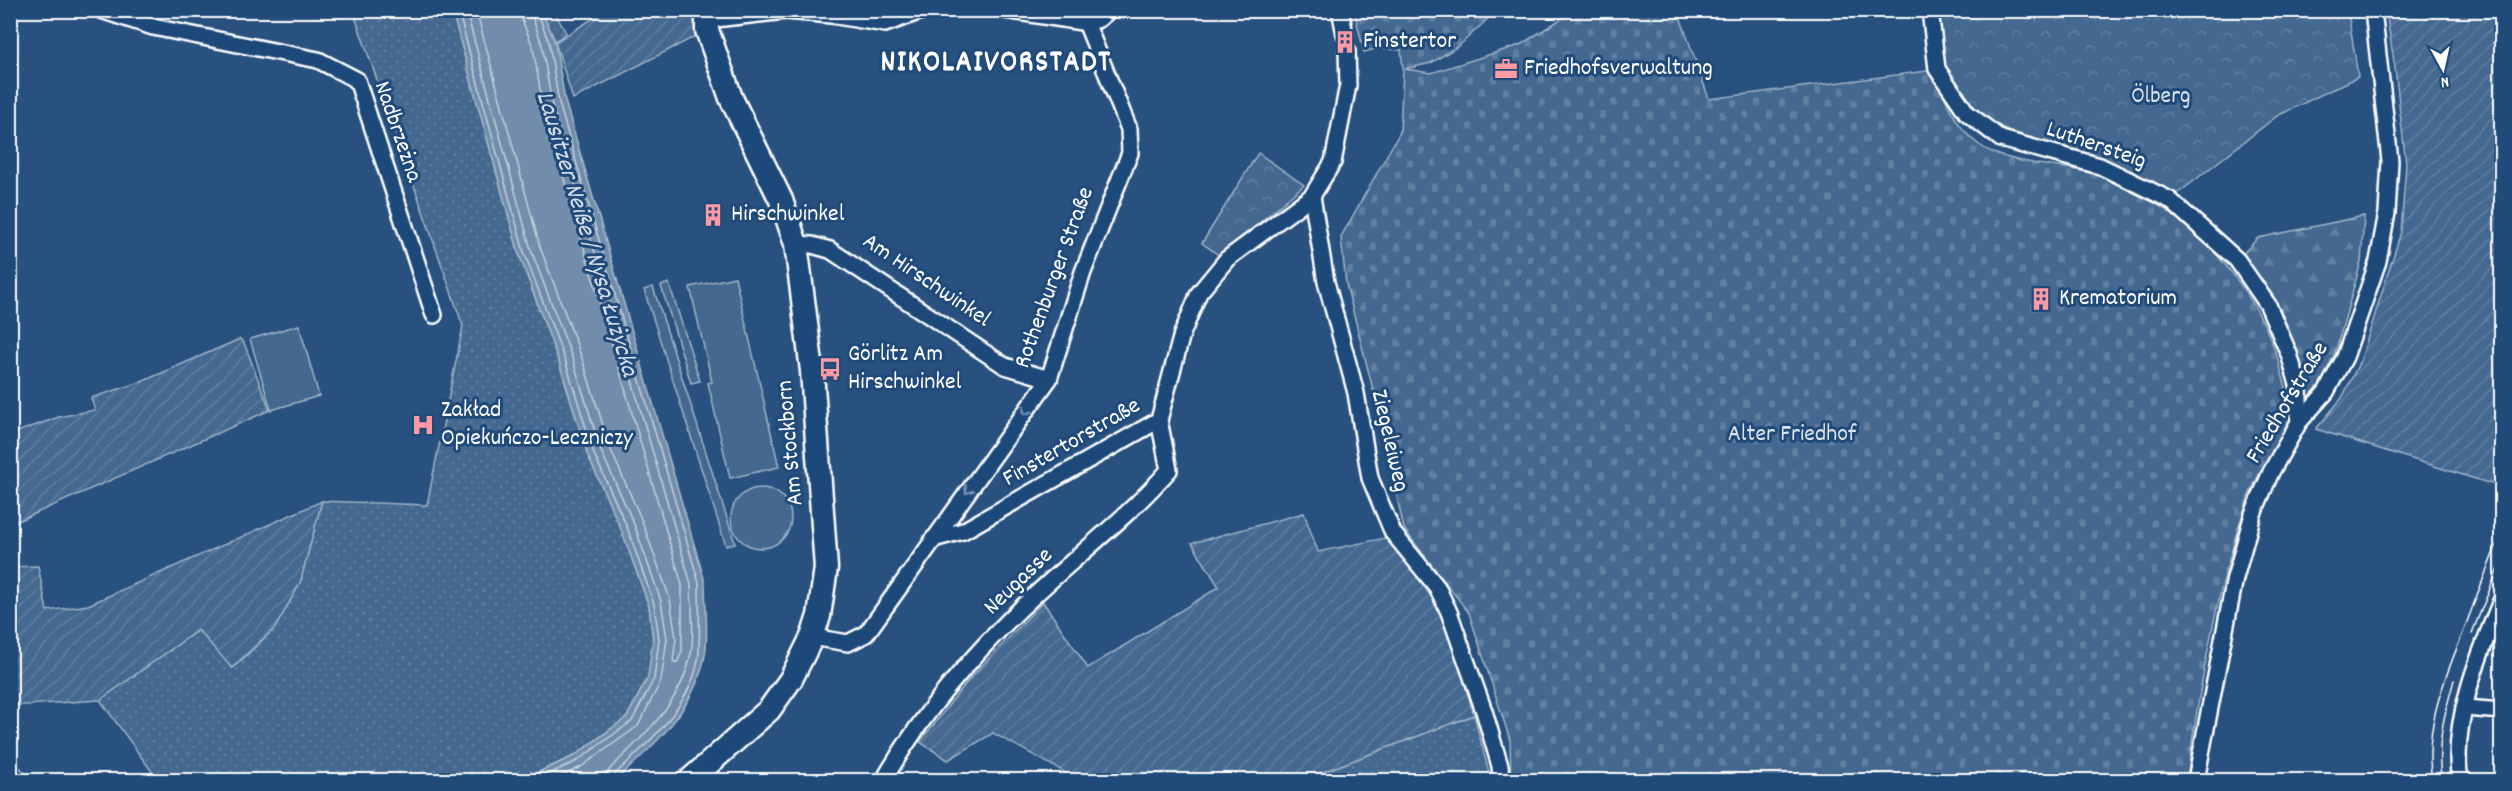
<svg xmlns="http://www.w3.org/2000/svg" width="2512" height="791" viewBox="0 0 2512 791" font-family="Dekko,sans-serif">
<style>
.grass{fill:url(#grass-dots);stroke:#a2b4c8;stroke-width:1.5}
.forest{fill:url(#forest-firs);stroke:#a2b4c8;stroke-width:1.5}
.cemetery{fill:url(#cemetery-stones);stroke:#a2b4c8;stroke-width:1.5}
.park{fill:url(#park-crowns);stroke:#a2b4c8;stroke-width:1.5}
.garden{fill:url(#garden-furrows);stroke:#a2b4c8;stroke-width:1.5}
.pitch{fill:#446890;stroke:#a2b4c8;stroke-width:1.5}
.water{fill:#718dab;stroke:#aabbcd;stroke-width:1.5}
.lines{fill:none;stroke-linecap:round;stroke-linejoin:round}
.shore{stroke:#c6d1dd;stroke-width:1.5}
.street-casing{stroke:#fff;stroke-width:20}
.secondary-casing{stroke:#fff;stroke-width:27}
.street{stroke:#1f4a7a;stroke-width:15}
.secondary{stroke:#1f4a7a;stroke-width:22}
.tram{stroke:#fff;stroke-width:1.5}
.oneway{stroke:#7992af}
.labels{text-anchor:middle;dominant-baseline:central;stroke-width:6;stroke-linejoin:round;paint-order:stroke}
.poi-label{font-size:24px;fill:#fff;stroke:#1f4a7a;text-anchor:start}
.park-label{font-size:24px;fill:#dae1e9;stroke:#1f4a7a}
.street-label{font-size:24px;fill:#fff;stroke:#1f4a7a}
.water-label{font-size:26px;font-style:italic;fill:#d4dde6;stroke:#1f4a7a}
.district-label{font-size:30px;font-weight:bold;letter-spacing:1.5px;fill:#fff;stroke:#1f4a7a}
</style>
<defs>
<pattern id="grass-dots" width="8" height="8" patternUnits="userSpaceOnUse" patternTransform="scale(1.5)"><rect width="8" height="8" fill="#446890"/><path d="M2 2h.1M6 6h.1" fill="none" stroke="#607fa1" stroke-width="1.8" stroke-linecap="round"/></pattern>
<pattern id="forest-firs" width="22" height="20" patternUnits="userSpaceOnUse" patternTransform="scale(1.5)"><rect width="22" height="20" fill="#446890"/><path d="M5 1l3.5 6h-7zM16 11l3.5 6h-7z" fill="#607fa1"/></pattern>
<pattern id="cemetery-stones" width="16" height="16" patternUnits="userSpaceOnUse" patternTransform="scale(1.5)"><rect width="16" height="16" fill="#446890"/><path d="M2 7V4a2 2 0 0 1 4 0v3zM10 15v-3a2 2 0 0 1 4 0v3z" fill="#607fa1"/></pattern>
<pattern id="park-crowns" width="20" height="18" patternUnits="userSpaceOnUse" patternTransform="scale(1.5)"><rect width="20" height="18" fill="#446890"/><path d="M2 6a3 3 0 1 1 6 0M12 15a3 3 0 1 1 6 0" fill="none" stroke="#607fa1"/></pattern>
<pattern id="garden-furrows" width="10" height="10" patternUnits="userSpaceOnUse" patternTransform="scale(1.5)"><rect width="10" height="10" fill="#446890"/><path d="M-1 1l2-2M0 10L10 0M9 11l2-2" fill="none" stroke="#607fa1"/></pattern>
</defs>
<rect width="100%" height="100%" fill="#28517f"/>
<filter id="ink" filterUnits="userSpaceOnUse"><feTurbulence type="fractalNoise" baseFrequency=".0167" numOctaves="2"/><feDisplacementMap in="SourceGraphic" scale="12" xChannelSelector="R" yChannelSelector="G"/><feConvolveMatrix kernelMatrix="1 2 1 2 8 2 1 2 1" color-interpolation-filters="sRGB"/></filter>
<g filter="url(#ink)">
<g class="grass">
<polygon points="353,11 452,11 519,254 560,365 588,456 621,529 649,606 653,640 648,677 627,717 574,756 521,780 158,780 100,700 198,630 233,668 275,628 300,583 322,501 427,505 463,326"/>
<polygon points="542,11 554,11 566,33 555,41"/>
<polygon points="1474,715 1491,780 1301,780"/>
</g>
<polygon class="forest" points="2364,216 2361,262 2335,353 2318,390 2302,414 2302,387 2238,259 2258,238"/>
<path class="cemetery" d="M 1354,10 L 1496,11 L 1460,45 L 1431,63 L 1405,69 L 1431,73 L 1520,45 L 1575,10 L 1678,11 L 1709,99 L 1935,70 C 1943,96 1955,127 1978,144 C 2009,168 2071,163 2107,178 C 2190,212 2260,286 2282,374 C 2286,387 2292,405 2290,419 C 2288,426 2282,434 2279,440 C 2268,459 2254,480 2247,501 C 2216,591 2199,686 2187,780 L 1511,780 L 1510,740 L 1469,613 L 1404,529 L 1376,401 L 1346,284 L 1341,237 L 1400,132 L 1403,69 L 1401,50 L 1379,48 L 1364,52 Z"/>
<g class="park">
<polygon points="1932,11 2348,11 2358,77 2277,116 2172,198 2001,137 1968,111 1939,69"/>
<polygon points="1258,153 1304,185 1220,256 1202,243"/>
<polygon points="14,760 30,780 11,780 11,762"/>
</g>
<g class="garden">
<polygon points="605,11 695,11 696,36 573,99 555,42"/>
<polygon points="2485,11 2502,15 2501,487 2316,429 2342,398 2361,359 2401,232 2406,164 2395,68 2386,11"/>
<polygon points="240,339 244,343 270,410 11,524 11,434 59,417 95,410 91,398 141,382"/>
<polygon points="322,501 300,583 275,628 232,668 198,630 100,700 11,706 11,567 38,566 47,611 88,605"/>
<polygon points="1304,513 1318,552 1390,537 1445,617 1474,715 1301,780 1079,780 993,733 948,760 920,742 970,678 1043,602 1088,668 1219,587 1192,543"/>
</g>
<g class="pitch">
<polygon points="735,277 779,467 730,478 708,383 712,382 690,287"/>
<polygon points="669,283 700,381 691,383 661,286"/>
<polygon points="653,287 735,543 726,546 644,290"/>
<polygon points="299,325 319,396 271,410 250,339"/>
<circle cx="761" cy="518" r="30"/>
</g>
<path class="water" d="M 452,11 L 542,11 L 555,42 L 565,101 L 705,582 C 705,605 709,632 705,655 C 695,709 655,745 616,780 L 521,780 L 574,756 L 627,717 L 648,677 L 653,640 L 649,606 L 621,529 L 588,456 L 560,365 L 519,254 Z"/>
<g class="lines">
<g class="shore">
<polyline points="458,10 524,252 566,363 594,454 627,527 654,604 659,639 654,679 632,721 577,761 536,780"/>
<polyline points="466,10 531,250 573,360 601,451 634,524 661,601 667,639 661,681 638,726 581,767 553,780"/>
<polyline points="476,10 540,247 582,358 610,448 642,521 670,599 676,638 673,661 677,663 682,651 682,585 543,107 533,47 522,20 521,10"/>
<path d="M 530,10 L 542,45 L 552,105 L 691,584 C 691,606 695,632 691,654 C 681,705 643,735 609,770 L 605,780"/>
<path d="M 537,10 L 549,43 L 559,103 L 699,583 C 699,605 700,629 699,652 C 695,702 650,742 615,774 L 613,780"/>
</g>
<g class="street-casing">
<g id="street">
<polyline points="101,10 153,27 318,60 357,80 434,315"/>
<polyline points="1005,10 1088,23 1099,19 1109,10"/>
<polyline points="1340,10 1345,34"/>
<polyline points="1930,10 1937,69 1967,113 2001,139 2100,166 2170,200 2237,260 2268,305 2289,354 2299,388 2299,422"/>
<polyline points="706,20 786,11 831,15 885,24 924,10"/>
<polyline points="1312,196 1326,282 1356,393 1370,478 1393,533 1437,587 1449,612 1484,711 1500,766 1501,780"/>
<polyline points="796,244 812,245 830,250 1005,366 1049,379"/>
<polyline points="933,539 963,531 1159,420"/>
<polyline points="812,637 848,643 866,634 1049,379 1083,272 1130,153 1129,129 1081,10"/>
<polyline points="2465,708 2502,711"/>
<path d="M 884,780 C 923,711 978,648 1036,594 C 1080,553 1129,516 1169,470 L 1159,420 L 1182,334 L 1199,293 L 1227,259 L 1312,196 L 1333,162 L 1348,85 L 1347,50"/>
<polyline points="2196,780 2235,578 2253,514 2271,472 2299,422 2326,392 2345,357 2378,261 2387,213 2390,161 2373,10"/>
<path d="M 2460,780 C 2450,723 2480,652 2502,599"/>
</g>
</g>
<g class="secondary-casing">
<polyline id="secondary" points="690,780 769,710 791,679 812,637 819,616 826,568 812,371 796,244 781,200 731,98 707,30 707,10"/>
</g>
<use href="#street" class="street"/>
<use href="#secondary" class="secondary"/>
<g class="tram">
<polyline points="2472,633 2502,559"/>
<path d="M 2432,780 C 2423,728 2445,678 2464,630 C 2476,597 2489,564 2502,531"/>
<path d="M 2442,780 C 2435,747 2445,712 2454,680"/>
</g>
</g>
<defs><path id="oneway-chevron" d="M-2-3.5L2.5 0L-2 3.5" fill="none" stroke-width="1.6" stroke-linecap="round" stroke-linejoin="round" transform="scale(1.5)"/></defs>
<g class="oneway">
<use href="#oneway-chevron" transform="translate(1026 411) rotate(126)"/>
<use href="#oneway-chevron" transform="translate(968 490) rotate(126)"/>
</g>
</g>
<defs>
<g id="building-bare" transform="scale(1.8)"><path d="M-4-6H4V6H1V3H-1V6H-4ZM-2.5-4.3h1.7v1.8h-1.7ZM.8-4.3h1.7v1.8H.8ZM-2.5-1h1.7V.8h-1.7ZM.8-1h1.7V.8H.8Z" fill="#ff9aa2" stroke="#1f4a7a" stroke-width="2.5" paint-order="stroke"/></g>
<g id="office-bare" transform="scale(1.8)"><path d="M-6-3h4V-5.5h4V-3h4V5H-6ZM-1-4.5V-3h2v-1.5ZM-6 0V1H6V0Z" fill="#ff9aa2" stroke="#1f4a7a" stroke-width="2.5" paint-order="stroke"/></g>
<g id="bus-bare" transform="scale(1.8)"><path d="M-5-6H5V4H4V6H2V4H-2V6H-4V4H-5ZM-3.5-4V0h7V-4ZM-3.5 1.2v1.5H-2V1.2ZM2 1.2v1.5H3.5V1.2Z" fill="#ff9aa2" stroke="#1f4a7a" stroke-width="2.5" paint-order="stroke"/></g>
<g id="hospital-bare" transform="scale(1.8)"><path d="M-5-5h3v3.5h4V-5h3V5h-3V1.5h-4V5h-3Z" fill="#ff9aa2" stroke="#1f4a7a" stroke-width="2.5" paint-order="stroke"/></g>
</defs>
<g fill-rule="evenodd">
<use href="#building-bare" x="1345" y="42"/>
<use href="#office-bare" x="1506" y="69"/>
<use href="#building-bare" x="713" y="215"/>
<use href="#building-bare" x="2041" y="299"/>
<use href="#bus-bare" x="830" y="369"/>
<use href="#hospital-bare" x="423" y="425"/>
</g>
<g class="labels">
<g class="poi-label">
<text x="1363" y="42">Finstertor</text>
<text x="1524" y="69">Friedhofsverwaltung</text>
<text x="731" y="215">Hirschwinkel</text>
<text x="2059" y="299">Krematorium</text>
<text x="848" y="355">Görlitz Am<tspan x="848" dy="28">Hirschwinkel</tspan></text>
<text x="441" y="411">Zakład<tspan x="441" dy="28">Opiekuńczo-Leczniczy</tspan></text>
</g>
<g class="park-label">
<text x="2161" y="97">Ölberg</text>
<text x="1792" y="435">Alter Friedhof</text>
</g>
<g class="street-label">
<text transform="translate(397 132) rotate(71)">Nadbrzeżna</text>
<text transform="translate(2096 146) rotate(19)">Luthersteig</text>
<text transform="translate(1055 278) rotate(-70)">Rothenburger Straße</text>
<text transform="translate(926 281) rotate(34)">Am Hirschwinkel</text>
<text transform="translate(2288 403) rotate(-59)">Friedhofstraße</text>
<text transform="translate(1389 441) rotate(77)">Ziegeleiweg</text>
<text transform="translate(791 443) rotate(-95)">Am Stockborn</text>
<text transform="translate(1072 443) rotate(-30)">Finstertorstraße</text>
<text transform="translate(1019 582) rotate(-44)">Neugasse</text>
</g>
<g class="water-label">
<text transform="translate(586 234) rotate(73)">Lausitzer Neiße / Nysa Łużycka</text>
</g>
<g class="district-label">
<text x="996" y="64">NIKOLAIVORSTADT</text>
</g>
</g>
<rect width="2512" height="791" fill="none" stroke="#1f4a7a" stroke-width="36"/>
<rect x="18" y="18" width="2476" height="755" fill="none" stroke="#fff" stroke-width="2" filter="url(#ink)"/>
<g transform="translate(2443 69) rotate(172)" stroke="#1f4a7a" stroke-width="4.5" paint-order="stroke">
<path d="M0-4.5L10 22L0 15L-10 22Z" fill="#ffffff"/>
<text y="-9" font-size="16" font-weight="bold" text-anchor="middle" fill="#ffffff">N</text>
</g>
</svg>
